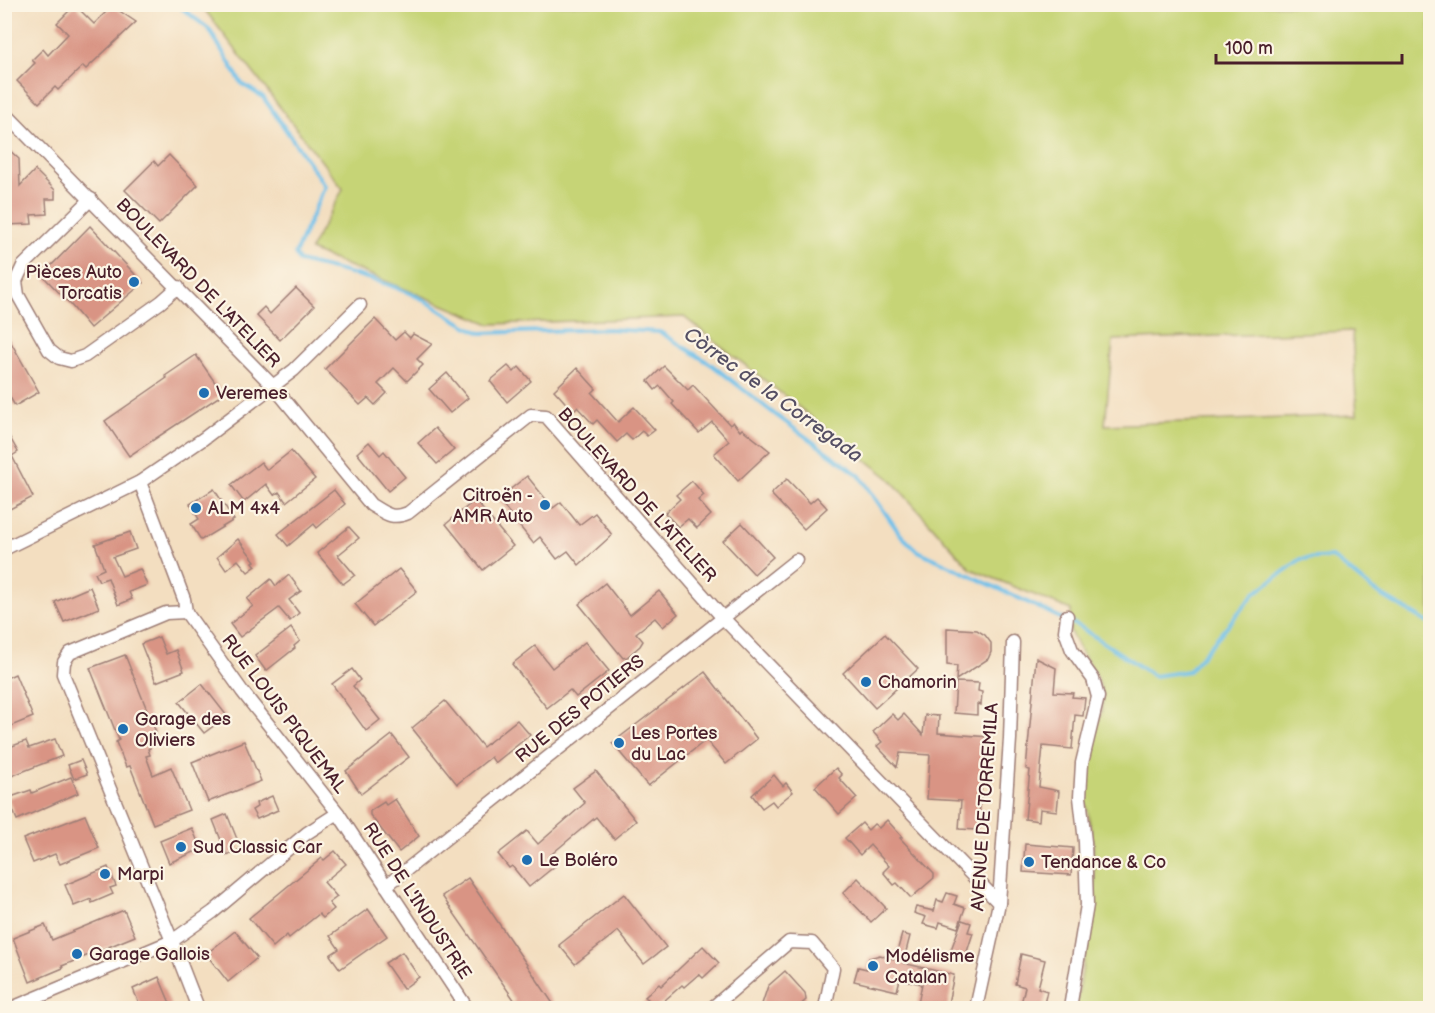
<svg xmlns="http://www.w3.org/2000/svg" width="1435" height="1013" viewBox="0 0 1435 1013" font-family="'Balsamiq Sans',sans-serif">
<style>
.green{fill:#c6d476;stroke:#887a50;stroke-width:1.5;fill-rule:evenodd}
.lines{fill:none;stroke-linecap:round;stroke-linejoin:round}
.stream{stroke:#6ec0ea;stroke-width:4}
.building{fill:#d99484}
.street-casing{stroke:#9e7e76;stroke-width:15}
.street{stroke:#fff;stroke-width:12}
.poi-dot{fill:#1f6fb2;stroke:#fcf5e5;stroke-width:2}
.labels{text-anchor:middle;dominant-baseline:central;stroke-width:4.5;stroke-linejoin:round;paint-order:stroke}
.poi-label{font-size:18px;fill:#4a1f2b;stroke:#fcf5e5;text-anchor:start}
.street-label{font-size:18px;fill:#4a1f2b;stroke:#fcf5e5}
.water-label{font-size:20px;font-style:italic;fill:#554f64;stroke:#fcf5e5}
</style>
<rect width="100%" height="100%" fill="#fcf5e5"/>
<filter id="ink" filterUnits="userSpaceOnUse"><feTurbulence type="fractalNoise" baseFrequency=".0167" numOctaves="2"/><feDisplacementMap in="SourceGraphic" scale="12" xChannelSelector="R" yChannelSelector="G"/><feConvolveMatrix kernelMatrix="1 2 1 2 8 2 1 2 1" color-interpolation-filters="sRGB"/></filter>
<filter id="wash" filterUnits="userSpaceOnUse"><feTurbulence type="fractalNoise" baseFrequency=".008" numOctaves="4" result="noise"/><feDisplacementMap in="SourceGraphic" scale="24" xChannelSelector="R" yChannelSelector="G"/><feGaussianBlur stdDeviation="1.35" result="paint"/><feColorMatrix in="noise" values="0 0 0 0 0 0 0 0 0 0 0 0 0 0 0 0 0 1.4 0 .05"/><feComposite in="paint" operator="in"/></filter>
<g filter="url(#wash)">
<rect width="100%" height="100%" fill="#f3dec0"/>
<path class="green" d="M 196,5 L 1430,5 L 1430,1008 L 1076,1008 L 1095,893 L 1093,840 L 1084,793 L 1089,753 L 1102,710 L 1103,696 L 1097,676 L 1078,647 L 1070,631 L 1071,610 L 971,569 L 889,478 L 684,317 L 490,324 L 310,250 L 343,189 L 205,10 ZM 1352,331 L 1357,415 L 1105,425 L 1113,340 Z"/>
<g class="lines">
<g class="stream">
<path d="M 176,4 L 209,29 L 242,84 L 263,97 L 325,186 L 295,254 L 299,261 C 339,271 382,279 420,298 C 441,309 459,324 481,333 L 608,329 L 660,332 L 712,365 L 777,416 L 859,475 L 900,534 L 916,550 L 1063,619"/>
<polyline points="1070,622 1080,627 1154,676 1189,671 1255,593 1301,559 1332,557 1373,590 1430,624"/>
</g>
</g>
<g id="blocks">
<g class="building">
<polygon points="75,5 94,24 112,6 136,22 86,69 83,66 58,90 55,87 39,103 17,81 35,63 32,60 43,49 48,55 68,34 57,23"/>
<polygon points="4,145 19,159 20,186 35,170 55,190 55,199 46,199 47,214 31,215 32,224 4,225"/>
<polygon points="169,155 198,185 159,224 125,190 154,161 158,166"/>
<polygon points="90,226 143,283 90,328 71,305 42,275"/>
<polygon points="296,288 314,306 280,340 256,315 264,307 270,314"/>
<polygon points="375,319 395,340 404,332 410,338 413,334 432,344 417,359 423,365 407,381 394,368 378,384 387,393 375,405 368,398 360,405 325,369"/>
<polygon points="4,330 39,392 15,406 4,387"/>
<polygon points="196,355 223,394 129,456 105,421 167,378 165,376"/>
<polygon points="508,366 514,372 519,367 531,381 507,402 490,381"/>
<polygon points="664,366 688,390 693,385 730,425 733,422 740,431 742,429 770,451 738,481 714,454 729,441 712,422 699,433 672,404 674,402 660,386 655,390 648,381"/>
<polygon points="577,368 596,389 592,393 618,422 634,407 655,430 647,436 642,431 632,440 626,434 617,442 597,420 593,424 577,407 573,411 554,390"/>
<polygon points="447,373 468,398 450,413 429,389"/>
<polygon points="4,427 18,452 12,456 33,497 4,512"/>
<polygon points="435,428 454,450 437,464 418,443"/>
<polygon points="369,442 380,455 384,451 405,477 388,491 357,453"/>
<polygon points="291,451 315,479 286,502 279,492 274,495 266,484 244,502 231,485 261,462 267,470"/>
<polygon points="527,476 553,508 561,502 579,525 595,513 612,535 579,565 568,551 557,559 540,537 533,543 498,499"/>
<polygon points="787,479 810,503 817,497 827,508 804,529 771,494"/>
<polygon points="692,481 704,495 698,500 711,515 697,528 688,519 678,527 665,513 680,499 676,495"/>
<polygon points="214,489 234,520 201,540 191,524 199,519 190,504"/>
<polygon points="334,490 345,504 317,528 314,524 288,546 278,534"/>
<polygon points="475,500 513,546 483,570 446,524"/>
<polygon points="742,523 773,557 754,574 723,541"/>
<polygon points="349,527 359,538 338,555 355,575 343,584 317,553"/>
<polygon points="130,532 136,549 113,557 122,576 140,569 147,585 129,592 132,599 118,605 108,578 99,581 95,573 104,569 95,544"/>
<polygon points="238,539 255,561 253,562 256,566 248,572 238,560 226,570 217,557"/>
<polygon points="399,569 417,591 373,626 355,604"/>
<polygon points="289,575 301,591 289,600 299,613 290,621 279,608 240,637 230,624 253,606 247,599 271,579 276,586"/>
<polygon points="605,583 630,615 659,591 678,614 663,627 655,618 636,633 643,641 640,646 627,657 623,658 579,604"/>
<polygon points="90,587 99,608 64,622 55,602"/>
<polygon points="291,628 300,641 294,646 295,648 266,671 255,656"/>
<polygon points="947,628 977,630 985,635 991,643 991,652 988,659 956,680 957,666 947,665"/>
<polygon points="885,634 918,669 875,708 843,673"/>
<polygon points="159,637 166,654 176,650 184,671 156,682 141,644"/>
<polygon points="585,642 609,671 576,697 570,690 547,708 512,664 535,646 552,668"/>
<polygon points="125,655 156,732 146,736 150,748 148,749 150,755 146,756 153,775 171,767 189,810 153,824 130,766 126,767 116,742 119,740 90,668"/>
<polygon points="1036,658 1056,668 1054,692 1073,693 1072,697 1085,698 1083,716 1075,715 1072,749 1043,746 1039,787 1059,791 1057,811 1040,809 1039,821 1025,819 1030,770 1026,769"/>
<polygon points="352,669 360,680 353,686 380,720 366,731 332,684"/>
<polygon points="705,672 757,739 726,764 706,740 648,786 612,743"/>
<polygon points="15,674 33,717 4,729 4,679"/>
<polygon points="956,682 979,683 978,691 982,692 981,705 977,704 977,715 954,713"/>
<polygon points="202,684 227,716 204,733 179,702"/>
<polygon points="445,701 483,747 517,720 530,735 495,763 491,757 457,784 412,728"/>
<polygon points="892,714 898,720 904,714 923,735 925,715 939,716 938,733 989,737 986,768 983,768 978,830 959,829 961,801 927,799 930,755 900,753 897,767 877,746 882,742 873,732"/>
<polygon points="392,735 409,757 361,794 346,771"/>
<polygon points="55,739 62,756 4,779 4,749 26,741 29,748"/>
<polygon points="244,741 261,781 208,802 192,762"/>
<polygon points="81,760 87,774 74,779 68,765"/>
<polygon points="836,768 842,775 839,778 857,798 839,814 815,787"/>
<polygon points="596,771 636,821 614,839 596,817 548,857 555,866 529,887 512,866 509,868 498,854 527,831 538,844 585,803 573,788"/>
<polygon points="774,775 783,786 786,783 793,792 776,806 772,801 762,808 752,795"/>
<polygon points="71,777 78,793 17,820 8,798 31,790 32,793"/>
<polygon points="272,796 278,810 257,819 252,810 257,807 256,803"/>
<polygon points="395,799 419,836 399,852 370,815 370,811 384,802 386,805"/>
<polygon points="227,814 241,849 227,855 213,820"/>
<polygon points="85,815 99,848 60,864 55,854 33,863 23,839"/>
<polygon points="887,820 902,837 900,838 934,874 934,878 911,898 897,883 894,885 883,872 889,866 870,845 860,855 845,838 862,823 868,830 874,824 879,828"/>
<polygon points="192,828 201,849 169,863 160,841"/>
<polygon points="1025,844 1073,848 1071,875 1023,872"/>
<polygon points="335,851 346,864 324,882 337,897 329,903 334,909 323,918 319,914 289,938 287,935 273,947 249,918 322,858 324,860"/>
<polygon points="108,867 116,886 110,888 113,894 92,903 91,899 74,906 65,885"/>
<polygon points="468,878 521,956 556,1008 504,1008 515,1001 442,896"/>
<polygon points="858,878 886,908 871,922 843,893"/>
<polygon points="947,893 957,896 954,904 965,908 958,928 940,922 938,928 923,924 926,917 914,913 916,907 934,911 937,900 943,902"/>
<polygon points="624,894 666,947 644,964 618,931 575,964 559,945"/>
<polygon points="368,909 387,936 340,969 330,955 339,949 330,936"/>
<polygon points="124,910 135,936 62,966 63,968 30,982 13,938 45,925 52,940"/>
<polygon points="962,920 971,923 968,932 973,933 964,961 949,955"/>
<polygon points="235,931 257,958 228,982 206,954"/>
<polygon points="902,934 910,936 903,963 954,975 947,1008 917,1008 922,984 900,979 897,991 854,981 858,967 867,969 869,958 880,955 895,959"/>
<polygon points="703,946 719,963 703,978 699,974 684,987 682,985 656,1008 638,1008 648,999 645,997 659,984 661,986"/>
<polygon points="402,952 419,977 403,989 385,963"/>
<polygon points="1021,954 1045,960 1038,988 1047,991 1043,1008 1020,1008 1025,987 1015,984"/>
<polygon points="785,971 805,993 806,1000 797,1008 766,1008 762,1004 768,986"/>
<polygon points="159,977 172,1008 141,1008 133,989"/>
</g>
</g>
</g>
<g filter="url(#ink)">
<use href="#blocks" fill-opacity="0" stroke="#9e7e76" stroke-width="1.5"/>
<g class="lines">
<g class="street-casing">
<g id="street">
<path d="M 4,112 L 274,387 L 371,505 C 385,513 391,520 408,513 L 531,415 L 546,416 L 723,618 L 999,903"/>
<polyline points="91,199 23,266 16,281 18,295 49,350 59,358 71,361 85,356 161,302 178,287"/>
<polyline points="4,549 140,482 203,439 294,370 360,305"/>
<polyline points="186,612 166,613 70,653 64,662 63,674 172,941 198,1008"/>
<polyline points="1067,616 1065,631 1072,650 1093,679 1098,697 1082,763 1080,797 1085,842 1087,905 1070,1008"/>
<polyline points="338,813 467,1008"/>
<polyline points="386,886 796,560"/>
<polyline points="12,1008 172,941 213,912 307,833 338,813 242,691 186,612 184,599 140,482"/>
<polyline points="712,1008 789,942 812,943 833,968 825,1008"/>
<polyline points="976,1008 999,903 1010,739 1013,642"/>
</g>
</g>
<use href="#street" class="street"/>
</g>
</g>
<g class="poi-dot">
<circle cx="134" cy="282" r="6"/>
<circle cx="204" cy="393" r="6"/>
<circle cx="545" cy="505" r="6"/>
<circle cx="196" cy="508" r="6"/>
<circle cx="866" cy="682" r="6"/>
<circle cx="123" cy="729" r="6"/>
<circle cx="619" cy="743" r="6"/>
<circle cx="181" cy="847" r="6"/>
<circle cx="527" cy="860" r="6"/>
<circle cx="1029" cy="862" r="6"/>
<circle cx="105" cy="874" r="6"/>
<circle cx="77" cy="954" r="6"/>
<circle cx="873" cy="966" r="6"/>
</g>
<g class="labels">
<g class="poi-label">
<text x="122" y="272" text-anchor="end">Pièces Auto<tspan x="122" dy="21">Torcatis</tspan></text>
<text x="216" y="393">Veremes</text>
<text x="533" y="495" text-anchor="end">Citroën -<tspan x="533" dy="21">AMR Auto</tspan></text>
<text x="208" y="508">ALM 4x4</text>
<text x="878" y="682">Chamorin</text>
<text x="135" y="719">Garage des<tspan x="135" dy="21">Oliviers</tspan></text>
<text x="631" y="733">Les Portes<tspan x="631" dy="21">du Lac</tspan></text>
<text x="193" y="847">Sud Classic Car</text>
<text x="539" y="860">Le Boléro</text>
<text x="1041" y="862">Tendance &amp; Co</text>
<text x="117" y="874">Marpi</text>
<text x="89" y="954">Garage Gallois</text>
<text x="885" y="956">Modélisme<tspan x="885" dy="21">Catalan</tspan></text>
</g>
<g class="street-label">
<text transform="translate(198 283) rotate(46)">BOULEVARD DE L'ATELIER</text>
<text transform="translate(637 495) rotate(48)">BOULEVARD DE L'ATELIER</text>
<text transform="translate(580 709) rotate(-39)">RUE DES POTIERS</text>
<text transform="translate(284 714) rotate(53)">RUE LOUIS PIQUEMAL</text>
<text transform="translate(985 807) rotate(-86)">AVENUE DE TORREMILA</text>
<text transform="translate(417 901) rotate(57)">RUE DE L'INDUSTRIE</text>
</g>
<g class="water-label">
<text transform="translate(773 395) rotate(36)">Còrrec de la Corregada</text>
</g>
</g>
<rect width="1435" height="1013" fill="none" stroke="#fcf5e5" stroke-width="24"/>
<path d="M1216 54v9h186v-9" fill="none" stroke="#4a1f2b" stroke-width="3"/>
<text x="1225" y="54" font-size="18" fill="#4a1f2b" stroke="#fcf5e5" stroke-width="4.5" paint-order="stroke">100 m</text>
</svg>
